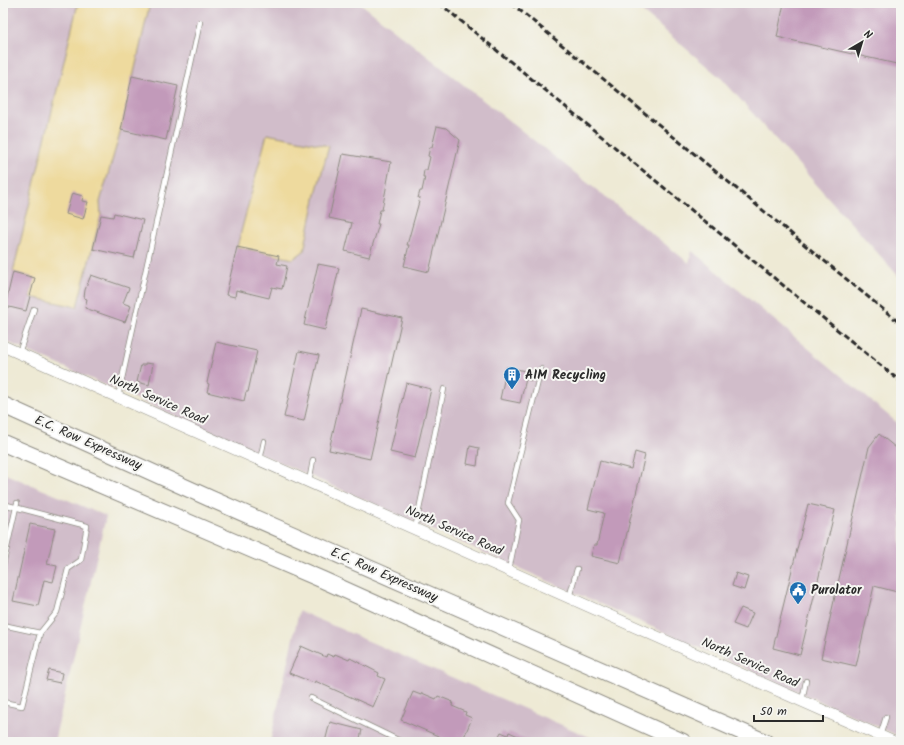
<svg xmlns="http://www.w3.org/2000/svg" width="904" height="745" viewBox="0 0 904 745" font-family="Kalam,sans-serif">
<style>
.industrial{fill:#d1bdca}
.sand{fill:#eeda9e;stroke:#8c8264}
.building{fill:#c29aba}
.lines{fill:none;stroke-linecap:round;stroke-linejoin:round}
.service-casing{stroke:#8c8a80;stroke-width:6}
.tertiary-casing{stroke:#8c8a80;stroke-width:12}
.motorway-casing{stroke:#8c8a80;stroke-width:18}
.service{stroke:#fff;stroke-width:4.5}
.tertiary{stroke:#fff;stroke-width:11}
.motorway{stroke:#fff;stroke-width:16}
.rail{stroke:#2b2b2b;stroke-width:3;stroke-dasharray:6 3;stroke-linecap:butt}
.labels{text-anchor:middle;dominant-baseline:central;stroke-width:4;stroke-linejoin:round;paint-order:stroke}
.poi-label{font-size:13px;font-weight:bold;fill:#2b2b2b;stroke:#f6f6f2;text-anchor:start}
.street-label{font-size:13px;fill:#2b2b2b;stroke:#f6f6f2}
</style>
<rect width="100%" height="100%" fill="#f6f6f2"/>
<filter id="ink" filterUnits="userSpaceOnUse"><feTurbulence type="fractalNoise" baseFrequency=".025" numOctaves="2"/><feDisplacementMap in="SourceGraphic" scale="8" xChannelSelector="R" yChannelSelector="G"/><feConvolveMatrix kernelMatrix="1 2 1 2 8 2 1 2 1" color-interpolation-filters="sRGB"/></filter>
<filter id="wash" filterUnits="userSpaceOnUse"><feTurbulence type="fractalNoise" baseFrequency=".012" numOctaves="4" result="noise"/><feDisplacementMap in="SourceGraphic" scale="16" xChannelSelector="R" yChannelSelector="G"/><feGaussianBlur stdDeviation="0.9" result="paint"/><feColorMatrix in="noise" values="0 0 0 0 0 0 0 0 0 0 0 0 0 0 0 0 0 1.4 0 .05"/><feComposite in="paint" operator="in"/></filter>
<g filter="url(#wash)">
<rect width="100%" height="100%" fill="#eeead5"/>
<g class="industrial">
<polygon points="3,3 360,3 689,263 692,251 901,426 901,737 3,340"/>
<polygon points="632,3 901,3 901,279 722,79"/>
<polygon points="3,473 106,516 54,742 3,742"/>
<polygon points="299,611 601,742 270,742"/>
</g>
<g class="sand">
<polygon points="78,3 150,3 121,130 100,202 101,215 77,307 30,297 34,278 13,272"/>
<polygon points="267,134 329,146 317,190 304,251 293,259 237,247"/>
</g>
<g id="blocks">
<g class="building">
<polygon points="784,3 901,3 901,65 777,37"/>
<polygon points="132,76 178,86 166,140 121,130"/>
<polygon points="437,126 446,128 460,140 429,272 404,266 409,245 407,245 420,198 418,198 420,191 422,191 425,177 423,177 424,170 427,170 430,157 428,156 430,147 432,147"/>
<polygon points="343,154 391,162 382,210 380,210 377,224 379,224 369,257 345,251 352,223 329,218"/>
<polygon points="72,193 83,196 82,201 88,202 83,219 66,214"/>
<polygon points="114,213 143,220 134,258 93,249 101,215 113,217"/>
<polygon points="237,247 279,256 277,264 287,266 282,289 272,287 269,298 236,290 235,297 226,295"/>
<polygon points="318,264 339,268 325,330 304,325"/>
<polygon points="13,272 35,278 26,311 5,306"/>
<polygon points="91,275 129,288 123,303 131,306 125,322 85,308 87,299 84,298 85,290"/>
<polygon points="361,309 402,318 370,459 329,450"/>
<polygon points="216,342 257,351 248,392 246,392 244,401 207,392 209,384 207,383"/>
<polygon points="299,351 319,355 304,421 284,417"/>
<polygon points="145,363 153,364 149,385 137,382 141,365 145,365"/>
<polygon points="507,367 534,373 532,381 526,379 520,403 500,399"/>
<polygon points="406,383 431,389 415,458 390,452"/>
<polygon points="879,434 901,452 901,593 874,586 856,666 821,658 869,447"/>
<polygon points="470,446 479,448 477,466 467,464"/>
<polygon points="635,452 645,455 620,563 591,556 594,545 597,545 604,513 588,509 600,461 631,469"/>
<polygon points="808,504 835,510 800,655 773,648"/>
<polygon points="30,524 55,529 47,564 57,566 53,582 44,580 38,606 13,601"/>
<polygon points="736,573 748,577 744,590 732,586"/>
<polygon points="741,608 753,613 746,629 733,624"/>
<polygon points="301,646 326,657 327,654 334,657 335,654 349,660 350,658 379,673 378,676 385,679 373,707 315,681 314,683 289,673"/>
<polygon points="49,670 62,673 60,683 46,680"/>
<polygon points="413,692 421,695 422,693 436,699 438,696 453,702 452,706 466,712 465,715 472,718 462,742 452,742 401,720"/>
<polygon points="330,722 362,730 359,742 325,742"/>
<polygon points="501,732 508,735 509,732 532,742 496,742"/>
</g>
</g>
</g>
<g filter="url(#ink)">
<use href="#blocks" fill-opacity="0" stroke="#8c8a80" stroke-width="1"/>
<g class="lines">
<g class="service-casing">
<g id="service">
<polyline points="19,353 34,309"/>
<polyline points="118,397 200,22"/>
<polyline points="260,460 264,441"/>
<polyline points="309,482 313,460"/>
<polyline points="3,504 87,526 81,560 68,569 57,612 40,633 22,706 3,702"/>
<polyline points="415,529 444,389"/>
<polyline points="3,565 17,503"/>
<polyline points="509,570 519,520 508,503 541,369"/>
<polyline points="569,598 577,569"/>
<polyline points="3,625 40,633"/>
<polyline points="311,698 402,742"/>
<polyline points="802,701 806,681"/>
<polyline points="880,736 886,717"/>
</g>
</g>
<g class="tertiary-casing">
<polyline id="tertiary" points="3,346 894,742"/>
</g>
<g class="motorway-casing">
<g id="motorway">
<polyline points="3,405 209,498 765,742"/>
<polyline points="3,443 323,580 683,742"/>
</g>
</g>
<use href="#service" class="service"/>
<use href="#tertiary" class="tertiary"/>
<use href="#motorway" class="motorway"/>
<g class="rail">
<polyline points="439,3 901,382"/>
<polyline points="511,3 901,324"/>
</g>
</g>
</g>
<defs>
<g id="building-pin" transform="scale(0.9)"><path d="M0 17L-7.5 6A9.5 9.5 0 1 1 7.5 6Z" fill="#1f6fb2" stroke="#f6f6f2"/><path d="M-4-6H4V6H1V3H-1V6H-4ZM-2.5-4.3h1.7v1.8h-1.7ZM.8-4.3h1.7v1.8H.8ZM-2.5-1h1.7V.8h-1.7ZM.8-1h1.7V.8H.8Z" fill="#fff"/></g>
<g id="civic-pin" transform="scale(0.9)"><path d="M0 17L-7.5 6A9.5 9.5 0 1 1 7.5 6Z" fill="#1f6fb2" stroke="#f6f6f2"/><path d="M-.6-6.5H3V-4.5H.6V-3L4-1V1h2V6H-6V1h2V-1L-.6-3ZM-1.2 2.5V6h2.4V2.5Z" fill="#fff"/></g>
</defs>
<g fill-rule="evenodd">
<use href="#building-pin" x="512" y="375"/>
<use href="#civic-pin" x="798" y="590"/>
</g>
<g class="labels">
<g class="poi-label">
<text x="525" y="375">AIM Recycling</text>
<text x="811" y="590">Purolator</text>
</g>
<g class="street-label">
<text transform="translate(158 400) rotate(24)">North Service Road</text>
<text transform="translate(88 443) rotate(24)">E.C. Row Expressway</text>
<text transform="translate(454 531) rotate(24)">North Service Road</text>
<text transform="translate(384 575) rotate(24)">E.C. Row Expressway</text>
<text transform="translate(750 663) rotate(24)">North Service Road</text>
</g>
</g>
<rect width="904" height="745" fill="none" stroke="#f6f6f2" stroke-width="16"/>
<g transform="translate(862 42) rotate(38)" stroke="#f6f6f2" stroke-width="3" paint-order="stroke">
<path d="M0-3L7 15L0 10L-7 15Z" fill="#2b2b2b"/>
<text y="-6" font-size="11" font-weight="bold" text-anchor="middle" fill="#2b2b2b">N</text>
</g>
<path d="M754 715v6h69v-6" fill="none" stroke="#2b2b2b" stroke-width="2"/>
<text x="760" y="715" font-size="12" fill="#2b2b2b" stroke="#f6f6f2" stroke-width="3" paint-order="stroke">50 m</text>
</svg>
